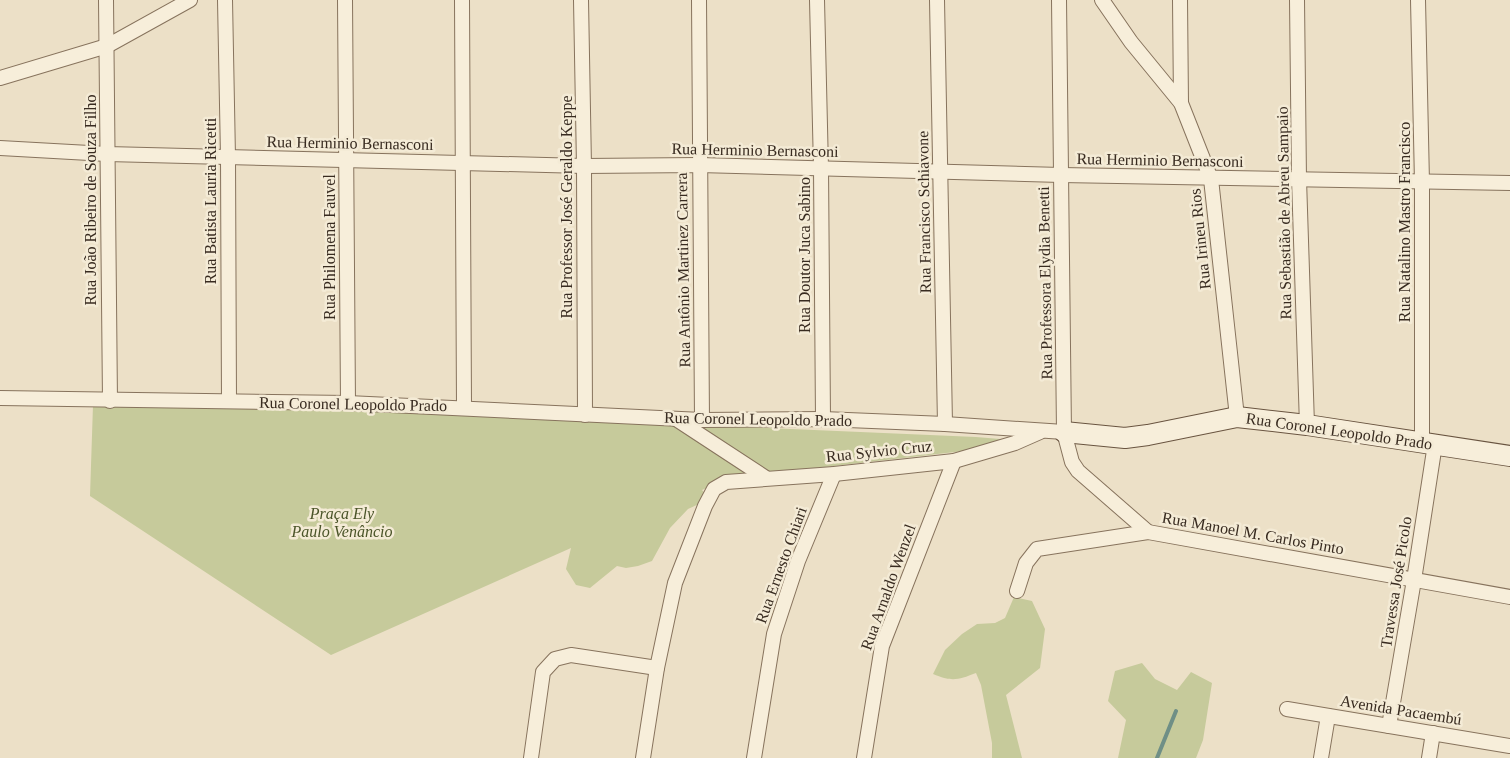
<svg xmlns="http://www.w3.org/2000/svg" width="1510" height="758" viewBox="0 0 1510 758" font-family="'Times New Roman',serif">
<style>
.green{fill:#c6ca9b}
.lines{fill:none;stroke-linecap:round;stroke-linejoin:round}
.stream{stroke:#6f8f86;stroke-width:4}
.street-casing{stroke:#87735d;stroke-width:16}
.secondary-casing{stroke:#695440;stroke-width:22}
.street{stroke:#f7eeda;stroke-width:14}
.secondary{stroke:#f7eeda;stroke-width:20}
.labels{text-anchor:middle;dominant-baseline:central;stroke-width:5;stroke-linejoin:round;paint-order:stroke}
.street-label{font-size:16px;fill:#382b20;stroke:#f4ebd6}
.park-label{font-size:16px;font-style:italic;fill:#4a5428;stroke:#f4ebd6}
</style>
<rect width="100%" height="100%" fill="#ece0c7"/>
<g class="green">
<polygon points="93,405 342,405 628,422 976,437 1000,439 1000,444 988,448 955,452 729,478 702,490 706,495 701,503 688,509 670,528 652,561 638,566 626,568 617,566 590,588 576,585 566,569 571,548 331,655 90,496"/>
<path d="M 1014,597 L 1032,601 L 1045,629 L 1040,668 L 1006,695 L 1022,758 L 992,758 L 992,743 L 981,685 L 976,673 C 958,680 952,682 933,674 L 945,650 L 962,634 L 977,624 L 995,623 L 1005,618 Z"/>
<polygon points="1142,663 1155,679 1177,690 1191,672 1212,683 1203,740 1196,758 1118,758 1126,720 1108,701 1115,671"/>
</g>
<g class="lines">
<polyline class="stream" points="1157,758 1176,711"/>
<g class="street-casing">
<g id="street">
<polyline points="106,0 110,401"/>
<polyline points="225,0 228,157 229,401"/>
<polyline points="345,0 348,403"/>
<polyline points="462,0 464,407"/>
<polyline points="581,0 584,166 585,415"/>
<polyline points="699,0 702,420"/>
<polyline points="817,0 821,168 823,419"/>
<polyline points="937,0 945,424"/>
<polyline points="1059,0 1064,432 1072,462 1078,471 1148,532"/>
<polyline points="1102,0 1131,42 1181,103 1211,179 1237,417"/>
<polyline points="1180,0 1181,103"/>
<polyline points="1297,0 1299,179 1307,425"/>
<polyline points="1418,0 1422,182 1422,443"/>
<polyline points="0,78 107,46 190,0"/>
<polyline points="0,148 107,154 584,166 699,165 1061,175 1510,183"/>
<polyline points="0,398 348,403 702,420 823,419 945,424 1064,432"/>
<polyline points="676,419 766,478"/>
<polyline points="1017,591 1026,563 1037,549 1148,532 1510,597"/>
<polyline points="1287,709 1510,746"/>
<polyline points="1389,726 1414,580 1435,444"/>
<polyline points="531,758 543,672 555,659 571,655 657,668"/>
<polyline points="643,758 657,668 675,583 705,506 714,489 726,482 834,474 954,461 1015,443 1040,432"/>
<polyline points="754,758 774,634 798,561 834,474"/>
<polyline points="864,758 882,646 954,461"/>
<polyline points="1321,758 1328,716"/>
<polyline points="1429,758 1433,733"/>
</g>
</g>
<g class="secondary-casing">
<polyline id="secondary" points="1064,432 1125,438 1148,435 1237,417 1307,425 1510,456"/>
</g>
<use href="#street" class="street"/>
<use href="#secondary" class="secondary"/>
</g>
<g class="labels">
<g class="street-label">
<text transform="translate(350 143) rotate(1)">Rua Herminio Bernasconi</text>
<text transform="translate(755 150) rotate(1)">Rua Herminio Bernasconi</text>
<text transform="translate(1160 160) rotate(1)">Rua Herminio Bernasconi</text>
<text transform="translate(90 200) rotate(-90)">Rua João Ribeiro de Souza Filho</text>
<text transform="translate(210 201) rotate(-90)">Rua Batista Lauria Ricetti</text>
<text transform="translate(566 207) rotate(-90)">Rua Professor José Geraldo Keppe</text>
<text transform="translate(924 212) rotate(-91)">Rua Francisco Schiavone</text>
<text transform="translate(1284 213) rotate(-91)">Rua Sebastião de Abreu Sampaio</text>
<text transform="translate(1404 222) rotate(-90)">Rua Natalino Mastro Francisco</text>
<text transform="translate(1200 239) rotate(-96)">Rua Irineu Rios</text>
<text transform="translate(329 247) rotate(-90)">Rua Philomena Fauvel</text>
<text transform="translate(804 255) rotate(-90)">Rua Doutor Juca Sabino</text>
<text transform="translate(683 270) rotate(-91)">Rua Antônio Martinez Carrera</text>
<text transform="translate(1045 283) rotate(-91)">Rua Professora Elydia Benetti</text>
<text transform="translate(353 404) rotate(1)">Rua Coronel Leopoldo Prado</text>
<text transform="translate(758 419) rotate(1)">Rua Coronel Leopoldo Prado</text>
<text transform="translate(1339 431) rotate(8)">Rua Coronel Leopoldo Prado</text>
<text transform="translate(879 451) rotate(-6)">Rua Sylvio Cruz</text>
<text transform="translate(1253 533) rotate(10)">Rua Manoel M. Carlos Pinto</text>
<text transform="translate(781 565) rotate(-70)">Rua Ernesto Chiari</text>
<text transform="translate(1396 582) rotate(-81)">Travessa José Picolo</text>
<text transform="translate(888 587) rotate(-70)">Rua Arnaldo Wenzel</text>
<text transform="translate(1401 710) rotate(9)">Avenida Pacaembú</text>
</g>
<g class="park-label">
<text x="342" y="513">Praça Ely<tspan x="342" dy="18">Paulo Venâncio</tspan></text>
</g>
</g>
</svg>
